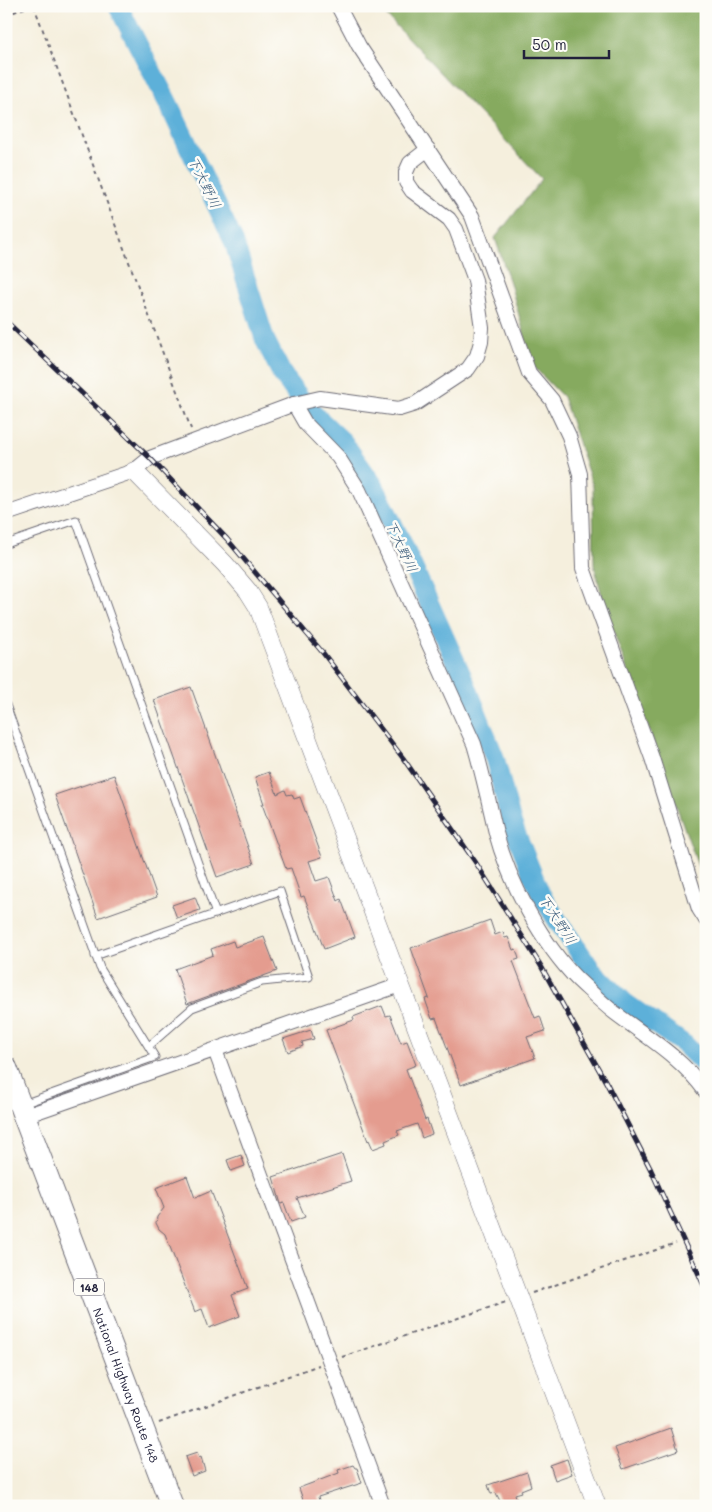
<svg xmlns="http://www.w3.org/2000/svg" width="712" height="1512" viewBox="0 0 712 1512" font-family="Mali,'Klee One',sans-serif">
<style>
.forest{fill:#86aa5f;stroke:#54664d}
.lines{fill:none;stroke-linecap:round;stroke-linejoin:round}
.river{stroke:#5db0d9;stroke-width:20}
.building{fill:#e49c8f}
.service-casing{stroke:#6c6a74;stroke-width:9}
.minor-casing{stroke:#6c6a74;stroke-width:16}
.tertiary-casing{stroke:#6c6a74;stroke-width:19}
.trunk-casing{stroke:#6c6a74;stroke-width:24}
.path{stroke:#6c6a74;stroke-width:2;stroke-dasharray:4 4;stroke-linecap:butt}
.service{stroke:#fff;stroke-width:7}
.minor{stroke:#fff;stroke-width:14}
.tertiary{stroke:#fff;stroke-width:18}
.trunk{stroke:#fff;stroke-width:22}
.rail-casing{stroke:#22223b;stroke-width:5}
.rail{stroke:#fdfcf7;stroke-width:3;stroke-dasharray:9;stroke-linecap:butt}
.labels{text-anchor:middle;dominant-baseline:central;stroke-width:5;stroke-linejoin:round;paint-order:stroke}
.shield{fill:#fdfcf7;stroke:#646373;stroke-width:1}
.shield-label{font-size:11px;font-weight:bold;fill:#22223b}
.street-label{font-size:12px;fill:#22223b;stroke:#fdfcf7}
.water-label{font-size:14px;font-style:italic;fill:#3a5b7a;stroke:#fdfcf7}
</style>
<rect width="100%" height="100%" fill="#fdfcf7"/>
<filter id="ink" filterUnits="userSpaceOnUse"><feTurbulence type="fractalNoise" baseFrequency=".02" numOctaves="2"/><feDisplacementMap in="SourceGraphic" scale="10" xChannelSelector="R" yChannelSelector="G"/><feConvolveMatrix kernelMatrix="1 2 1 2 8 2 1 2 1" color-interpolation-filters="sRGB"/></filter>
<filter id="wash" filterUnits="userSpaceOnUse"><feTurbulence type="fractalNoise" baseFrequency=".0096" numOctaves="4" result="noise"/><feDisplacementMap in="SourceGraphic" scale="20" xChannelSelector="R" yChannelSelector="G"/><feGaussianBlur stdDeviation="1.12" result="paint"/><feColorMatrix in="noise" values="0 0 0 0 0 0 0 0 0 0 0 0 0 0 0 0 0 1.4 0 .05"/><feComposite in="paint" operator="in"/></filter>
<g filter="url(#wash)">
<rect width="100%" height="100%" fill="#f5efdd"/>
<polygon class="forest" points="375,6 706,6 706,888 606,611 594,565 593,487 563,397 533,366 510,283 495,238 542,179 384,13"/>
<g class="lines">
<polyline class="river" points="118,6 168,103 234,242 265,340 282,374 308,409 343,442 374,486 402,543 466,685 495,759 511,821 540,893 557,920 591,969 625,1003 685,1045 706,1066"/>
</g>
<g id="blocks">
<g class="building">
<polygon points="191,687 254,864 217,877 154,700"/>
<polygon points="269,772 277,794 285,790 287,795 292,794 294,799 300,797 322,857 309,861 316,881 329,877 338,901 341,899 355,937 324,949 304,896 301,897 291,868 286,869 262,804 264,804 255,777"/>
<polygon points="114,775 157,897 98,918 55,795"/>
<polygon points="195,897 200,910 177,918 172,905"/>
<polygon points="490,920 495,935 503,932 505,938 508,937 513,950 516,949 519,959 513,961 535,1018 540,1016 545,1031 527,1037 535,1058 461,1085 436,1018 432,1019 425,999 429,998 411,948"/>
<polygon points="264,937 277,971 187,1004 175,969 213,955 211,949 233,941 235,947"/>
<polygon points="382,1006 386,1016 390,1015 401,1043 407,1041 416,1065 406,1069 425,1120 427,1119 432,1134 422,1138 417,1124 397,1131 399,1135 385,1141 386,1144 373,1149 369,1140 368,1141 326,1030 354,1020 353,1017"/>
<polygon points="311,1030 314,1039 302,1042 303,1046 288,1052 283,1039"/>
<polygon points="342,1154 351,1181 297,1198 305,1217 291,1222 284,1203 281,1204 273,1177"/>
<polygon points="241,1155 245,1166 231,1171 227,1160"/>
<polygon points="187,1176 195,1198 211,1191 248,1289 232,1295 240,1316 209,1328 202,1309 195,1312 165,1234 159,1229 156,1223 157,1217 164,1208 156,1188"/>
<polygon points="671,1428 678,1450 623,1469 615,1448"/>
<polygon points="197,1453 199,1458 201,1457 205,1471 192,1476 185,1457"/>
<polygon points="567,1459 572,1474 555,1480 550,1465"/>
<polygon points="353,1465 355,1468 357,1468 362,1483 318,1497 320,1503 305,1506 299,1488 339,1473 338,1470"/>
<polygon points="527,1472 531,1486 521,1490 522,1492 515,1494 517,1500 502,1505 496,1493 491,1494 488,1485"/>
</g>
</g>
</g>
<g filter="url(#ink)">
<use href="#blocks" fill-opacity="0" stroke="#6c6a74" stroke-width="1"/>
<g class="lines">
<g class="service-casing">
<g id="service">
<polyline points="6,544 76,520 216,914"/>
<polyline points="6,705 100,968 155,1057 23,1104"/>
<polyline points="95,956 280,891 309,977 262,982 192,1008 149,1046"/>
</g>
</g>
<g class="minor-casing">
<g id="minor">
<polyline points="338,6 359,46 472,216 529,373 552,400 569,436 580,474 583,568 652,758 699,909 706,920"/>
<path d="M 294,404 L 305,423 L 338,457 L 359,490 L 474,744 C 483,774 489,803 496,833 C 509,882 542,944 578,980 C 590,991 602,1003 615,1013 C 648,1038 681,1057 706,1092"/>
<polyline points="6,514 134,471 150,458 294,404 320,398 399,409 415,404 468,369 477,356 481,342 482,328 475,280 456,229 449,219 412,191 406,182 406,172 410,163 428,149"/>
<polyline points="215,1050 383,1506"/>
<polyline points="25,1116 400,985"/>
</g>
</g>
<g class="tertiary-casing">
<polyline id="tertiary" points="134,471 225,564 248,591 258,607 597,1506"/>
</g>
<g class="trunk-casing">
<g id="trunk">
<path id="s1" d="M 6,1068 L 172,1506"/>
</g>
</g>
<g class="path">
<polyline points="34,6 191,429"/>
<polyline points="703,6 706,9"/>
<polyline points="6,15 30,6"/>
<polyline points="6,494 9,501"/>
<polyline points="532,1293 676,1243"/>
<polyline points="342,1357 506,1302"/>
<polyline points="159,1423 319,1365"/>
</g>
<use href="#service" class="service"/>
<use href="#minor" class="minor"/>
<use href="#tertiary" class="tertiary"/>
<use href="#trunk" class="trunk"/>
<g class="rail-casing">
<polyline id="rail" points="6,321 150,458 227,539 323,653 403,758 476,863 541,966 607,1084 651,1170 706,1290"/>
</g>
<use href="#rail" class="rail"/>
</g>
</g>
<g class="labels">
<rect class="shield" x="74" y="1278.5" width="30" height="17" rx="4"/>
<g class="shield-label">
<text x="89" y="1287">148</text>
</g>
<g class="street-label">
<text stroke="none"><textPath href="#s1" startOffset="339">National Highway Route 148</textPath></text>
</g>
<g class="water-label">
<text transform="translate(205 182) rotate(64)">下大野川</text>
<text transform="translate(402 546) rotate(65)">下大野川</text>
<text transform="translate(558 919) rotate(57)">下大野川</text>
</g>
</g>
<rect width="712" height="1512" fill="none" stroke="#fdfcf7" stroke-width="25"/>
<path d="M524 50v8h85v-8" fill="none" stroke="#22223b" stroke-width="2.5"/>
<text x="532" y="50" font-size="15" fill="#22223b" stroke="#fdfcf7" stroke-width="4" paint-order="stroke">50 m</text>
</svg>
